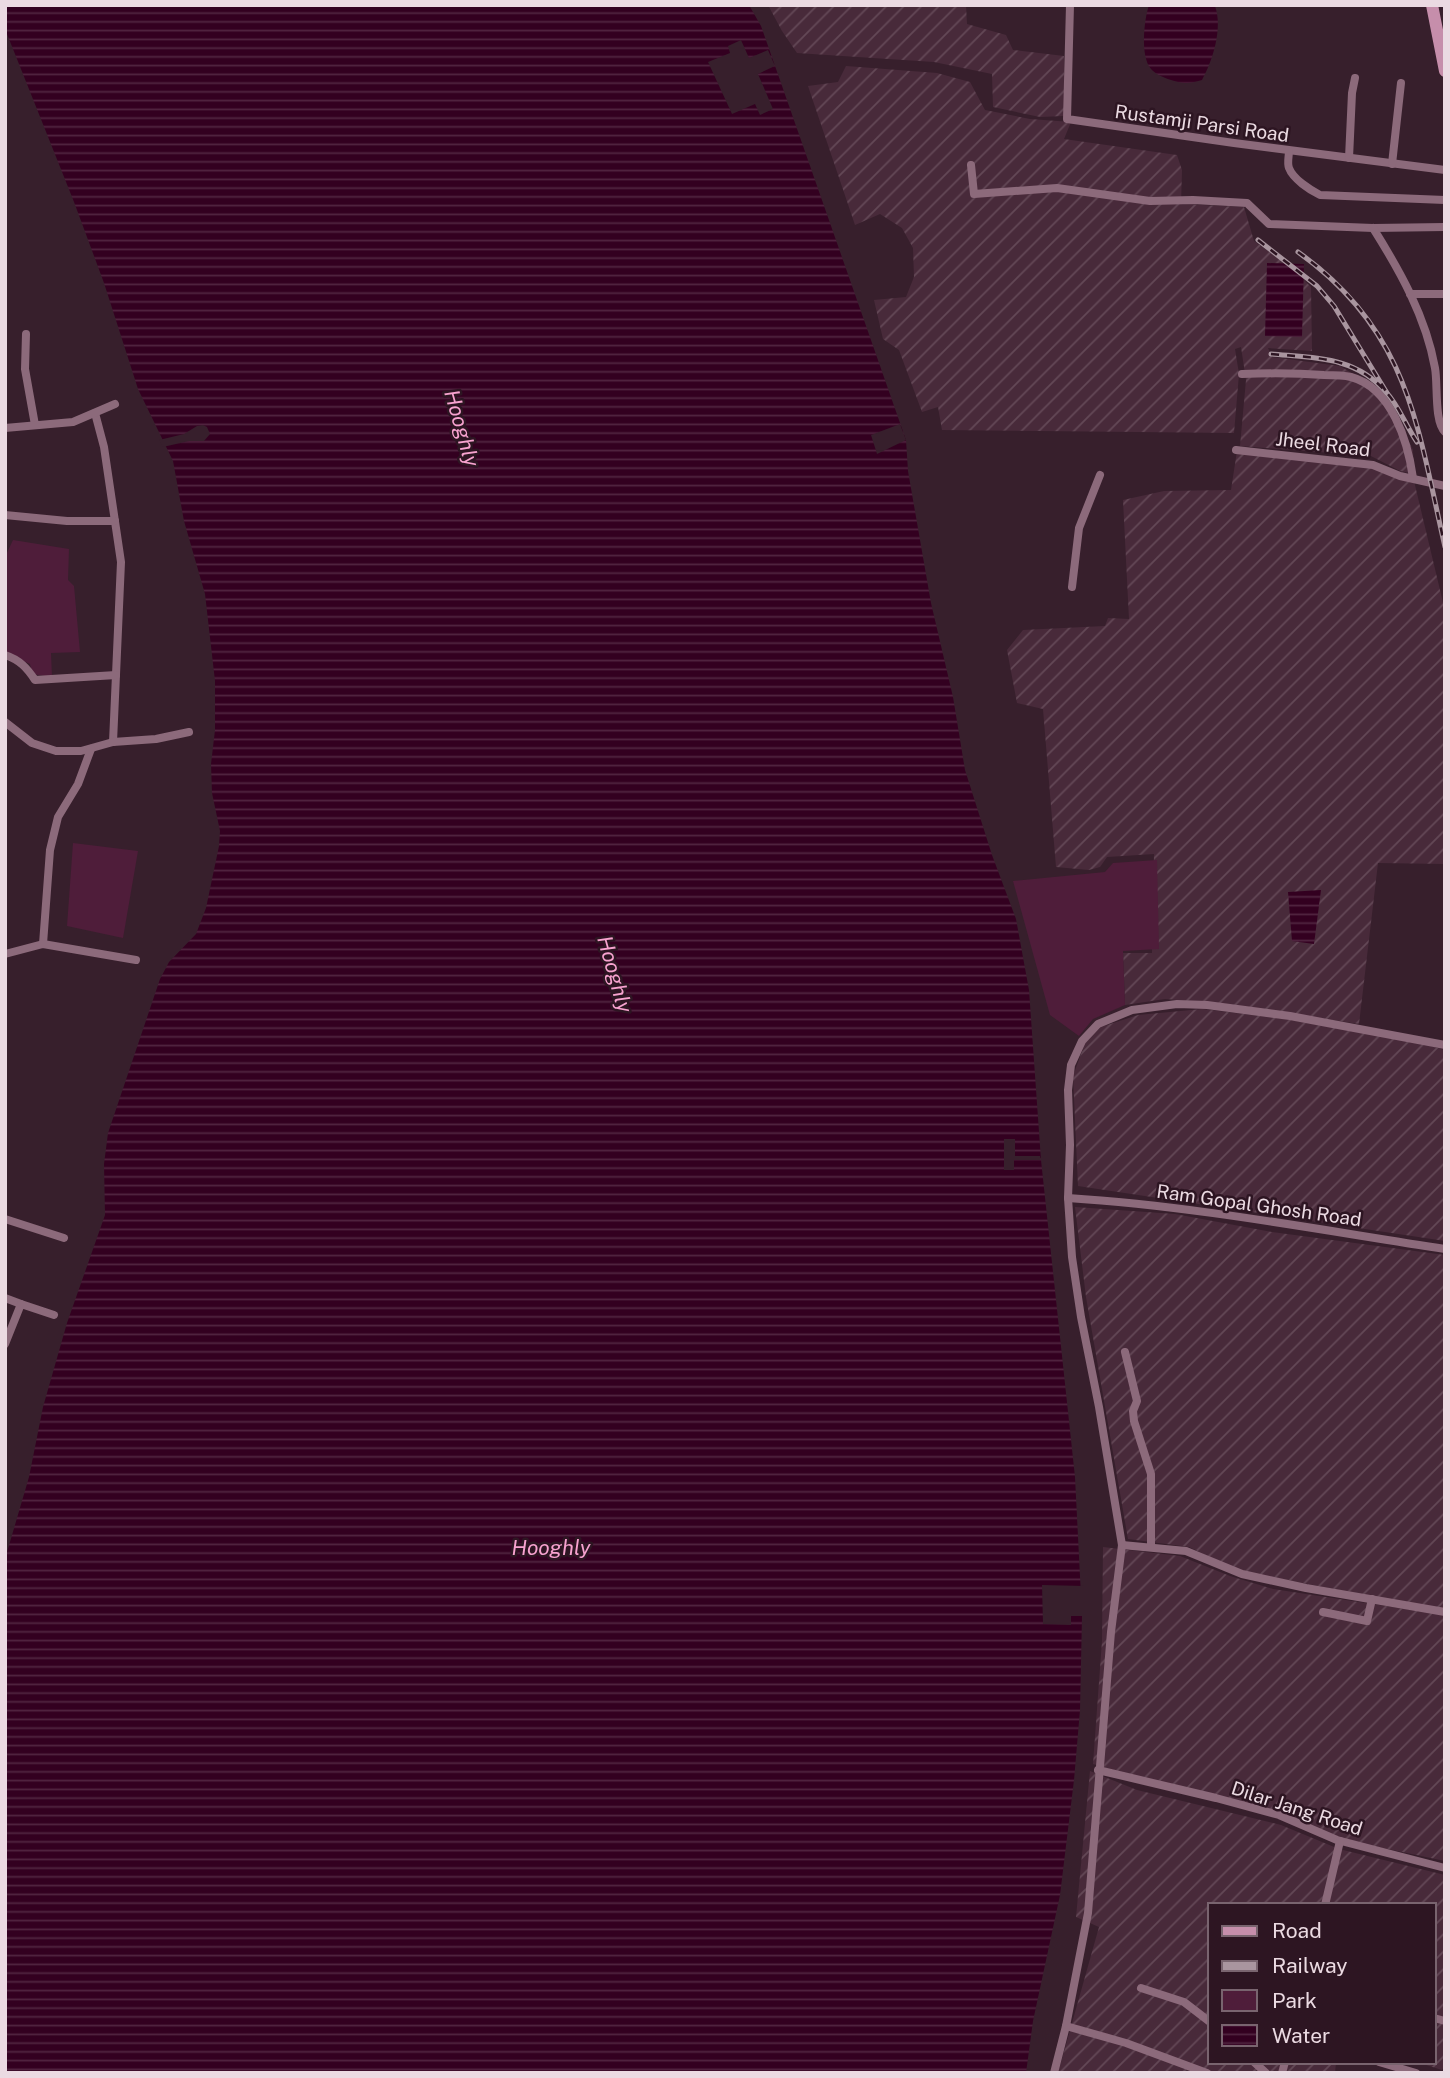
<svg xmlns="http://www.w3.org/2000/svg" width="1450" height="2078" viewBox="0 0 1450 2078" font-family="'Public Sans',sans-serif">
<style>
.industrial{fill:url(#industrial-furrows)}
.green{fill:#4f1d3a}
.water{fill:url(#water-rules)}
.pier{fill:#371f2c}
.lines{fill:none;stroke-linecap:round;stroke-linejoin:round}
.street{stroke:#8c6a7b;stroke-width:8}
.secondary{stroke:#c68eab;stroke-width:12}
.rail-casing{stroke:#a9959f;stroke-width:5}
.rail{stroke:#2d1522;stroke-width:2.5;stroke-dasharray:8;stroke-linecap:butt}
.labels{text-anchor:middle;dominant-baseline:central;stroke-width:5;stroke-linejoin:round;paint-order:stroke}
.street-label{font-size:19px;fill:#ebdae2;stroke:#2d1522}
.water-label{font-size:21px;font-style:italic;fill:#f7a2cf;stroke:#2d1522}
</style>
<defs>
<pattern id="industrial-furrows" width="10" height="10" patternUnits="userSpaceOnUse" patternTransform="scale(1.75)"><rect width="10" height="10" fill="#482a3a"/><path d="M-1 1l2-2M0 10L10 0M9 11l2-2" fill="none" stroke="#634856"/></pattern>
<pattern id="water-rules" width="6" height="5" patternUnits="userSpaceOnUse" patternTransform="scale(1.75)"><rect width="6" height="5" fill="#330020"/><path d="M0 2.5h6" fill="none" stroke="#512540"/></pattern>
</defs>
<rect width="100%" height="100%" fill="#371f2c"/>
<g class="industrial">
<polygon points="768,5 966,5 967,24 1006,35 1013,50 1064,56 1064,116 1040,117 993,107 992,74 934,62 797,53 782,31"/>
<polygon points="846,66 937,73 970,82 985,110 1030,119 1071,122 1064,139 1177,155 1182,170 1181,204 1244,207 1254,241 1292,268 1311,287 1312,351 1268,348 1272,357 1340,366 1368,383 1397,418 1413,450 1414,474 1400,471 1371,456 1240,446 1246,380 1241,347 1235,349 1239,374 1234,433 942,430 938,407 922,412 899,350 883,339 874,300 906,297 914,277 913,248 902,228 880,214 855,225 808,86 838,82"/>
<polygon points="1237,451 1372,463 1414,481 1445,611 1445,864 1378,863 1359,1024 1227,1004 1165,999 1125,1005 1123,953 1152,953 1154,854 1107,857 1100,867 1089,870 1056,867 1043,709 1017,703 1007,650 1023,630 1105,626 1108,618 1129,619 1123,500 1164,491 1231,490"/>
<polygon points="1202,1009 1285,1019 1420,1043 1445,1050 1445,1241 1078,1186 1073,1076 1085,1043 1101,1027 1138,1015"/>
<polygon points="1075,1207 1175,1214 1272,1232 1445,1255 1445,1610 1239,1571 1189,1547 1128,1539 1086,1297"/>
<polygon points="1103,1547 1180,1556 1230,1576 1273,1589 1445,1615 1445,1861 1345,1840 1314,1827 1093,1764 1102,1641"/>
<polygon points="1090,1771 1137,1790 1281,1825 1339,1849 1445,1875 1445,2065 1442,2070 1417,2062 1434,2062 1434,1905 1210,1905 1210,2062 1336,2062 1335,2073 1058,2073 1099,1927 1076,1917"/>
</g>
<g class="green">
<polygon points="13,540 69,549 68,580 74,586 80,652 51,653 52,677 32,674 30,664 5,653 5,557"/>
<polygon points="73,843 138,851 123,938 67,926"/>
<polygon points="1157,860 1159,949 1123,951 1125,1005 1093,1019 1079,1036 1050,1015 1013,881 1105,872 1113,863"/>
</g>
<g class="water">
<polygon points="5,5 749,5 761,26 906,440 908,471 931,603 953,697 965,770 992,855 1016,919 1029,990 1041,1160 1075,1477 1082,1616 1080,1710 1074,1780 1060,1895 1033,2021 1026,2073 5,2073 5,1559 29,1477 43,1407 67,1323 105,1215 104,1164 108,1133 160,979 169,962 196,934 206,908 219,846 220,831 212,793 211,764 215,730 215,681 205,594 184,521 173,461 138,389 104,283 74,202 5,29"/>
<path d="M 1149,5 L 1215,6 C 1223,28 1213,60 1202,80 C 1189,84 1183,84 1171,80 C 1165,78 1155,74 1151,69 C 1140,56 1144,20 1149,5 Z"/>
<polygon points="1267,263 1304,264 1302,337 1265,336"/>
<polygon points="1321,890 1314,944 1292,941 1288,892"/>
</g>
<g class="pier">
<polygon points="741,40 749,58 768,50 775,66 758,74 773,109 760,115 755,104 732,114 708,62 730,53 728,46"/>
<polygon points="900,424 906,440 877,454 871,435"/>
<polygon points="203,425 207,427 210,434 204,441 189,441 163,447 159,440 184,434 197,426"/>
<polygon points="1004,1139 1015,1139 1015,1156 1040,1156 1041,1160 1014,1160 1014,1170 1004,1170"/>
<polygon points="1042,1585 1085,1586 1085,1616 1071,1616 1071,1625 1043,1624"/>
</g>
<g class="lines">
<g class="street">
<polyline points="1070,5 1067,119 1234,143 1445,170"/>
<path d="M 1289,151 C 1289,156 1287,163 1289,168 C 1293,179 1310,190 1320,195 L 1445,200"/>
<polyline points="1349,158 1352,93 1355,78"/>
<polyline points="1392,164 1401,83"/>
<polyline points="971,165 974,194 1057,188 1150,201 1193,200 1247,203 1269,224 1373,228 1445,227"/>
<path d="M 1373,228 C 1400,271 1426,317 1435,368 C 1438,384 1434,422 1445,432"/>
<polyline points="1410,294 1445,294"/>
<polyline points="26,334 25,369 35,425"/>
<path d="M 1242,374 C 1269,373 1296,373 1324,375 C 1332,375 1343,375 1351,377 C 1392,388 1408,442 1413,478"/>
<polyline points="95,413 104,447 121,562 113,742"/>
<polyline points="5,428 73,422 115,404"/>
<polyline points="1236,450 1373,465 1400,476 1445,486"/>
<polyline points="5,515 67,521 115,521"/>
<polyline points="1072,587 1079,528 1100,475"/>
<path d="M 5,655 C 20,660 27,668 35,680 L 116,675"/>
<polyline points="5,722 32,743 56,751 81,751 113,742 156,739 189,732"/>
<polyline points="43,944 50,850 58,817 78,784 91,749"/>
<polyline points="5,954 43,944 136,960"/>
<path d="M 1068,1198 C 1194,1206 1320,1230 1445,1249"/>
<polyline points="5,1219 64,1238"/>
<polyline points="5,1298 21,1304"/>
<polyline points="5,1344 21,1304 54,1315"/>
<polyline points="1125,1352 1137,1401 1133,1411 1134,1421 1151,1474 1151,1547"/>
<polyline points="1122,1545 1186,1551 1242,1574 1306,1588 1445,1612"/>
<polyline points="1323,1612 1367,1621 1372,1599"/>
<polyline points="1098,1770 1216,1798 1279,1815 1337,1840 1445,1868"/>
<polyline points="1325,1905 1340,1841"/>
<polyline points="1141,1988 1184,2002 1210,2022"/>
<polyline points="1434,2018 1445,2021"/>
<polyline points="1066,2026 1126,2043 1207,2073"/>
<polyline points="1254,2062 1266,2073"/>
<polyline points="1379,2062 1416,2073"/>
<polyline points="1054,2073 1066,2026 1088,1913 1111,1632 1122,1545 1099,1407 1081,1317 1072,1257 1068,1198 1070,1145 1068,1090 1071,1065 1082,1041 1098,1024 1132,1010 1177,1004 1207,1005 1290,1016 1445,1045"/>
<polyline points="1282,2073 1285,2062"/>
</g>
<polyline class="secondary" points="1432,5 1445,71"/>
<g class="rail-casing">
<g id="rail">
<polyline points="1258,240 1317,286 1334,306 1387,393"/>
<path d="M 1298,252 C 1409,331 1417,425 1445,547"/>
<path d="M 1271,354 C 1314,358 1355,356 1386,392 C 1399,406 1406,426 1417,442"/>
</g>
</g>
<use href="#rail" class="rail"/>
</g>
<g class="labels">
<g class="street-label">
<text transform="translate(1202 123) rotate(8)">Rustamji Parsi Road</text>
<text transform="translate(1323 444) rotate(7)">Jheel Road</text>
<text transform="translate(1259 1205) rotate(8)">Ram Gopal Ghosh Road</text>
<text transform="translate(1297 1808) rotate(18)">Dilar Jang Road</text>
</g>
<g class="water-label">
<text transform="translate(462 428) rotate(74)">Hooghly</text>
<text transform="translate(615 974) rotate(74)">Hooghly</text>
<text x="551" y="1547">Hooghly</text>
</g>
</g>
<rect width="1450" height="2078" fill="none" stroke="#ebdae2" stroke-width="14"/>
<rect x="1208" y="1903" width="228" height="161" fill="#2d1522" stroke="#79646f" stroke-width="2"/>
<rect x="1222" y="1926" width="35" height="10" fill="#c68eab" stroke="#79646f" stroke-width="2"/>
<text x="1272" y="1938" font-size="21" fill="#ebdae2">Road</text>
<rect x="1222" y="1961" width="35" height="10" fill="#a9959f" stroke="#79646f" stroke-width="2"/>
<text x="1272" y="1973" font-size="21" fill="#ebdae2">Railway</text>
<rect x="1222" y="1990" width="35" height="21" fill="#4f1d3a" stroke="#79646f" stroke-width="2"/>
<text x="1272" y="2008" font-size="21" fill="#ebdae2">Park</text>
<rect x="1222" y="2025" width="35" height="21" fill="url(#water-rules)" stroke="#79646f" stroke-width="2"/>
<text x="1272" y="2043" font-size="21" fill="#ebdae2">Water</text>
</svg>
